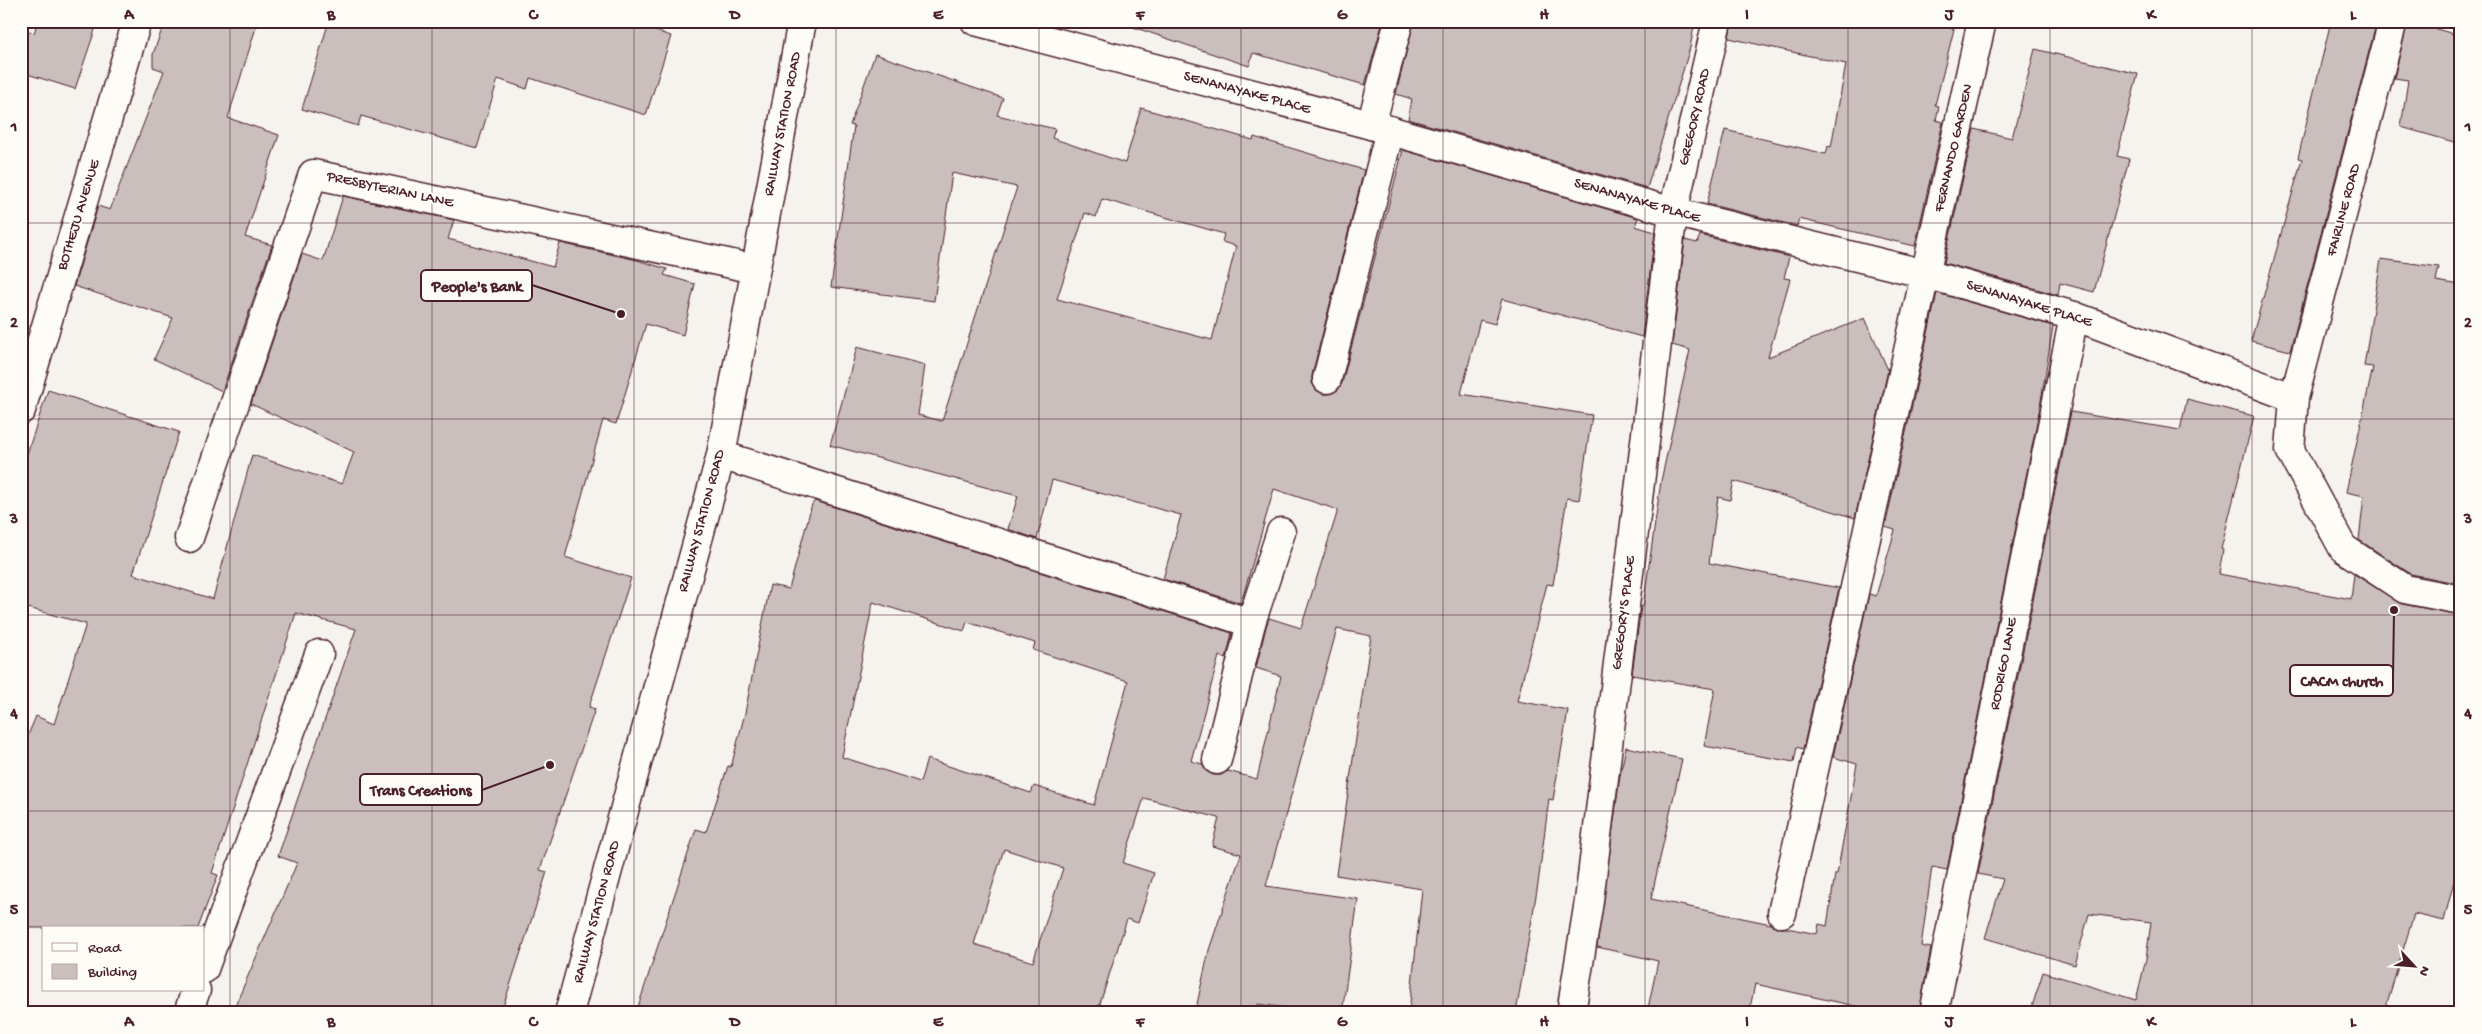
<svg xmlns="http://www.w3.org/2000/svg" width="2482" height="1034" viewBox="0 0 2482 1034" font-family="'Gochi Hand',sans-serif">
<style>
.building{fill:#cbbfbe;stroke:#4a1f2b;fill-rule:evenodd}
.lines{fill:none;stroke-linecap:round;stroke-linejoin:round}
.minor-casing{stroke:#4a1f2b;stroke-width:31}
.major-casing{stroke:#4a1f2b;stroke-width:31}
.minor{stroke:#fdfcf7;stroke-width:28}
.major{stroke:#fdfcf7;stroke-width:28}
.grid{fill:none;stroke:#4a1f2b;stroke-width:1;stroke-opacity:0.55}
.labels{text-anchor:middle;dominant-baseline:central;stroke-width:4;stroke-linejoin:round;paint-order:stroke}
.street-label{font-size:15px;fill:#4a1f2b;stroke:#fdfcf7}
.leader{fill:none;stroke:#4a1f2b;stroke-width:2}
.callout-dot{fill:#4a1f2b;stroke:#fdfcf7;stroke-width:2}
.callout{fill:#fdfcf7;stroke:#4a1f2b;stroke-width:2}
.callout-label{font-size:16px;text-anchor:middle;font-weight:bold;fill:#4a1f2b}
.neatline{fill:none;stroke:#4a1f2b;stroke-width:2}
.grid-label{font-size:16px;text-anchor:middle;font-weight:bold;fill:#4a1f2b}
</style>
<rect width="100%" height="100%" fill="#f6f3ef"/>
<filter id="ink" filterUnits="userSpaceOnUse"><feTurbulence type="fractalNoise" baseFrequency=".02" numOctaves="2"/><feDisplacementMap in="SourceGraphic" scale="10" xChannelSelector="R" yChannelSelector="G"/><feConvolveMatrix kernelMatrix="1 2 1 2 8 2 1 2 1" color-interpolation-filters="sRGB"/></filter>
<g filter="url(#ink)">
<g class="building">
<polygon points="38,21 98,21 75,89 21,72 21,29 34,33"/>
<polygon points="165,21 258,21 228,118 279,135 245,237 272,245 222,391 154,359 173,318 74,286 98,206 110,210 164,71 153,67 153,54"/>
<polygon points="329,21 625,21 671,36 646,115 530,78 527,89 498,79 477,148 361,116 358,126 302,109"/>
<polygon points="1134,21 1383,21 1365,85 1253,53 1249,66 1133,27"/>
<polygon points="1414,21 1695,21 1690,48 1647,188 1408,119 1412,99 1396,94"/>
<polygon points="1732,21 1920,21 1954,29 1935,105 1939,106 1936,120 1943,122 1915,246 1799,219 1797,226 1707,204 1725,130 1826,154 1828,146 1831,147 1846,64 1729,38"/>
<polygon points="2331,21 2377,21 2290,351 2251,341 2302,159 2298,158"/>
<polygon points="2408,21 2461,36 2461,144 2401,127 2408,80 2394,78"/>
<polygon points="2035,49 2138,74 2117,156 2129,159 2094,292 2060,283 2058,295 1944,263 1974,129 2012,138"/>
<path d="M 875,54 L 1003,98 L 997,115 L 1055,129 L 1052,138 L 1125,163 L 1141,108 L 1253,140 L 1254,137 L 1364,170 L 1312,375 L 1312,383 L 1316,390 L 1324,394 L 1331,394 L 1338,390 L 1342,383 L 1403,150 L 1638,218 L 1635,226 L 1655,232 L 1642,337 L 1502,299 L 1495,324 L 1480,320 L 1461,394 L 1592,415 L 1579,500 L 1567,498 L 1553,585 L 1547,584 L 1517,701 L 1568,710 L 1553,800 L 1549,799 L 1538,884 L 1516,1013 L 1409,1013 L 1422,889 L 1336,875 L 1371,636 L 1337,629 L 1266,886 L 1358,899 L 1342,1013 L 1322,1013 L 1258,1004 L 1255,1013 L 1195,1013 L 1209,950 L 1241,854 L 1212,846 L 1219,818 L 1144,798 L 1123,863 L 1154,873 L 1138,923 L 1127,919 L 1097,1013 L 636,1013 L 696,829 L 706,832 L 728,766 L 731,767 L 745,713 L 770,585 L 789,589 L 812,504 L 815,501 L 1232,633 L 1226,659 L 1219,656 L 1191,761 L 1202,764 L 1206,771 L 1213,775 L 1221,775 L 1228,771 L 1257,779 L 1281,676 L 1256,668 L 1266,627 L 1269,618 L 1301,628 L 1338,510 L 1274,489 L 1241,603 L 1163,579 L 1181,515 L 1052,480 L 1037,539 L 1008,529 L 1018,496 L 830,445 L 857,347 L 925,365 L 918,415 L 942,421 L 1017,187 L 952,173 L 934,301 L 831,287 L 854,126 L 850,125 ZM 1102,199 L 1224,234 L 1222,242 L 1236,246 L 1212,340 L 1057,299 L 1085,213 L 1096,217 ZM 873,602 L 964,631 L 967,622 L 1035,643 L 1033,650 L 1128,681 L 1094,805 L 1034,786 L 1031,793 L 927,759 L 920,782 L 842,757 ZM 1004,849 L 1063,868 L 1033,962 L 974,944 Z"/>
<polygon points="343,196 454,220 448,239 553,267 560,243 637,260 667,269 664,275 695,284 683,335 646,324 616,424 603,420 565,557 631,578 589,707 595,709 540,870 547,872 501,1013 232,1013 297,863 278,856 356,629 296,613 212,873 218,875 198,928 21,928 21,752 36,716 54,724 86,624 21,606 21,472 48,390 179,432 133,574 213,599 252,455 342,484 354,452 251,404 302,254 323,261"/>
<polygon points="1700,235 1789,257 1784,278 1790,279 1768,357 1865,318 1888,370 1855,518 1734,481 1730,500 1718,497 1709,563 1839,588 1803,749 1797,747 1794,762 1704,746 1715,689 1632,675 1641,606 1643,607 1661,481 1690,350 1672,345 1685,240 1697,243"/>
<polygon points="2381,259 2439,267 2436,281 2461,285 2461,584 2411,574 2359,540 2364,496 2346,492 2373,367 2364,366"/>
<polygon points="1937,293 2053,326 2040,407 1947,870 1932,867 1921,946 1931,948 1919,1013 1887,1013 1755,984 1749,1013 1647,1013 1658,961 1597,947 1620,776 1626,747 1682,759 1651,899 1771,924 1779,928 1787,928 1817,934 1819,924 1827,926 1835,874 1837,874 1857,764 1833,757 1869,594 1876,596 1895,530 1885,527"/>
<polygon points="2187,399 2254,416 2221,549 2223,550 2219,574 2351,599 2354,574 2402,604 2461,615 2461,853 2444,921 2414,914 2384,1013 2030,1013 2043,972 2136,1000 2146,959 2151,922 2089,914 2075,965 1985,938 2003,879 1978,874 2071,412 2180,430"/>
</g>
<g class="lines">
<g class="minor-casing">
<g id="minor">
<polyline points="975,21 1371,125 1673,212 1926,274 2074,316 2294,398"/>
<polyline points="2393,21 2294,398 2290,450 2343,548 2405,589 2461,600"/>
<polyline points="1371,125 1399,21"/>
<polyline points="1327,379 1390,130"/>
<polyline points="21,410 137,21"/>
<polyline points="721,455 1251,623"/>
<polyline points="189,538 313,174 755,269"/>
<polyline points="1217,760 1251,623 1281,532"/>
<polyline points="1782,913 1982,21"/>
<polyline points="204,969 319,654"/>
<polyline points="188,1013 196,990"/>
<polyline points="1571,1013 1589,901 1673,212 1717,21"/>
<polyline points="1934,1013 2074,316"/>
</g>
</g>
<g class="major-casing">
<polyline id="major" points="569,1013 721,455 802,21"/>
</g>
<use href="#minor" class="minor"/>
<use href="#major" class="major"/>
</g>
</g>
<path class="grid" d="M 230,21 L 230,1013M 432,21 L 432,1013M 634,21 L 634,1013M 836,21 L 836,1013M 1039,21 L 1039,1013M 1241,21 L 1241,1013M 1443,21 L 1443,1013M 1645,21 L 1645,1013M 1848,21 L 1848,1013M 2050,21 L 2050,1013M 2252,21 L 2252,1013M 21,223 L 2461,223M 21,419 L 2461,419M 21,615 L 2461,615M 21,811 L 2461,811"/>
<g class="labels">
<g class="street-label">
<text transform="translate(1247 93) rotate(15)">SENANAYAKE PLACE</text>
<text transform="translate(1695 117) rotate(-77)">GREGORY ROAD</text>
<text transform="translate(783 124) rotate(-79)">RAILWAY STATION ROAD</text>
<text transform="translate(1954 148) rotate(-77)">FERNANDO GARDEN</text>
<text transform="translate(390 190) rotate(12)">PRESBYTERIAN LANE</text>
<text transform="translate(1637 201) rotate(16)">SENANAYAKE PLACE</text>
<text transform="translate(2344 210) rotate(-75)">FAIRLINE ROAD</text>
<text transform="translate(79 215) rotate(-73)">BOTHEJU AVENUE</text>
<text transform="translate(2029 304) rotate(17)">SENANAYAKE PLACE</text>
<text transform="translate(702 521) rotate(-75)">RAILWAY STATION ROAD</text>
<text transform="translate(1624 613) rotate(-83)">GREGORY'S PLACE</text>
<text transform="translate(2004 664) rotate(-79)">RODRIGO LANE</text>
<text transform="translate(597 912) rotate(-75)">RAILWAY STATION ROAD</text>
</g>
</g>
<path class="leader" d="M621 314L532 285M2394 610L2393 680M550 765L482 790"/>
<g class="callout-dot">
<circle cx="621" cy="314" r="5"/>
<circle cx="2394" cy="610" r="5"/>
<circle cx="550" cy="765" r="5"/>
</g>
<g class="callout">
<rect x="421" y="270" width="111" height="31" rx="5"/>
<rect x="2290" y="665" width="103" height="31" rx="5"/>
<rect x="360" y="774" width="122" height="31" rx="5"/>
</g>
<g class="callout-label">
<text x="477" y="291">People's Bank</text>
<text x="2342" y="686">CACM church</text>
<text x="421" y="795">Trans Creations</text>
</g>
<rect width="2482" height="1034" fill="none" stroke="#fdfcf7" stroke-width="55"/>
<rect x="42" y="926" width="162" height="65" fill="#fdfcf7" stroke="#b5a4a5"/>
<rect x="52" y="943" width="25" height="8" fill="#fdfcf7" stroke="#b5a4a5"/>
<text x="88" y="952" font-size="15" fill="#4a1f2b">Road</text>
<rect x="52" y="964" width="25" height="15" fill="#cbbfbe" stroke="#b5a4a5"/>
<text x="88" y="976" font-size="15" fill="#4a1f2b">Building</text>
<g transform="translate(2414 966) rotate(116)" stroke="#fdfcf7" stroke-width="4" paint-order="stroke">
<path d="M0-4L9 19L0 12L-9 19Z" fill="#4a1f2b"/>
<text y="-8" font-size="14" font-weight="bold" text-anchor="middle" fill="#4a1f2b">N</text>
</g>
<rect x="28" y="28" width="2426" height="978" class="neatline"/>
<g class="grid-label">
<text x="129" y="19">A</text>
<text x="331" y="19">B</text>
<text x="533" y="19">C</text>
<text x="735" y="19">D</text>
<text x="938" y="19">E</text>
<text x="1140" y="19">F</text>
<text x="1342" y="19">G</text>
<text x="1544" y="19">H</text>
<text x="1747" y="19">I</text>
<text x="1949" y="19">J</text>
<text x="2151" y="19">K</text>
<text x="2353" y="19">L</text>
<text x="14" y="131">1</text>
<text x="2468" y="131">1</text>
<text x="14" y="327">2</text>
<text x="2468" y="327">2</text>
<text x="14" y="523">3</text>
<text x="2468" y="523">3</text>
<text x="14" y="718">4</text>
<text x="2468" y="718">4</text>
<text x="14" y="914">5</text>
<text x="2468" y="914">5</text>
<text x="129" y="1026">A</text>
<text x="331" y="1026">B</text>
<text x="533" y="1026">C</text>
<text x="735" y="1026">D</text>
<text x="938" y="1026">E</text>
<text x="1140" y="1026">F</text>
<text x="1342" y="1026">G</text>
<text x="1544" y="1026">H</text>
<text x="1747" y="1026">I</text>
<text x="1949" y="1026">J</text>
<text x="2151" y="1026">K</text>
<text x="2353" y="1026">L</text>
</g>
</svg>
